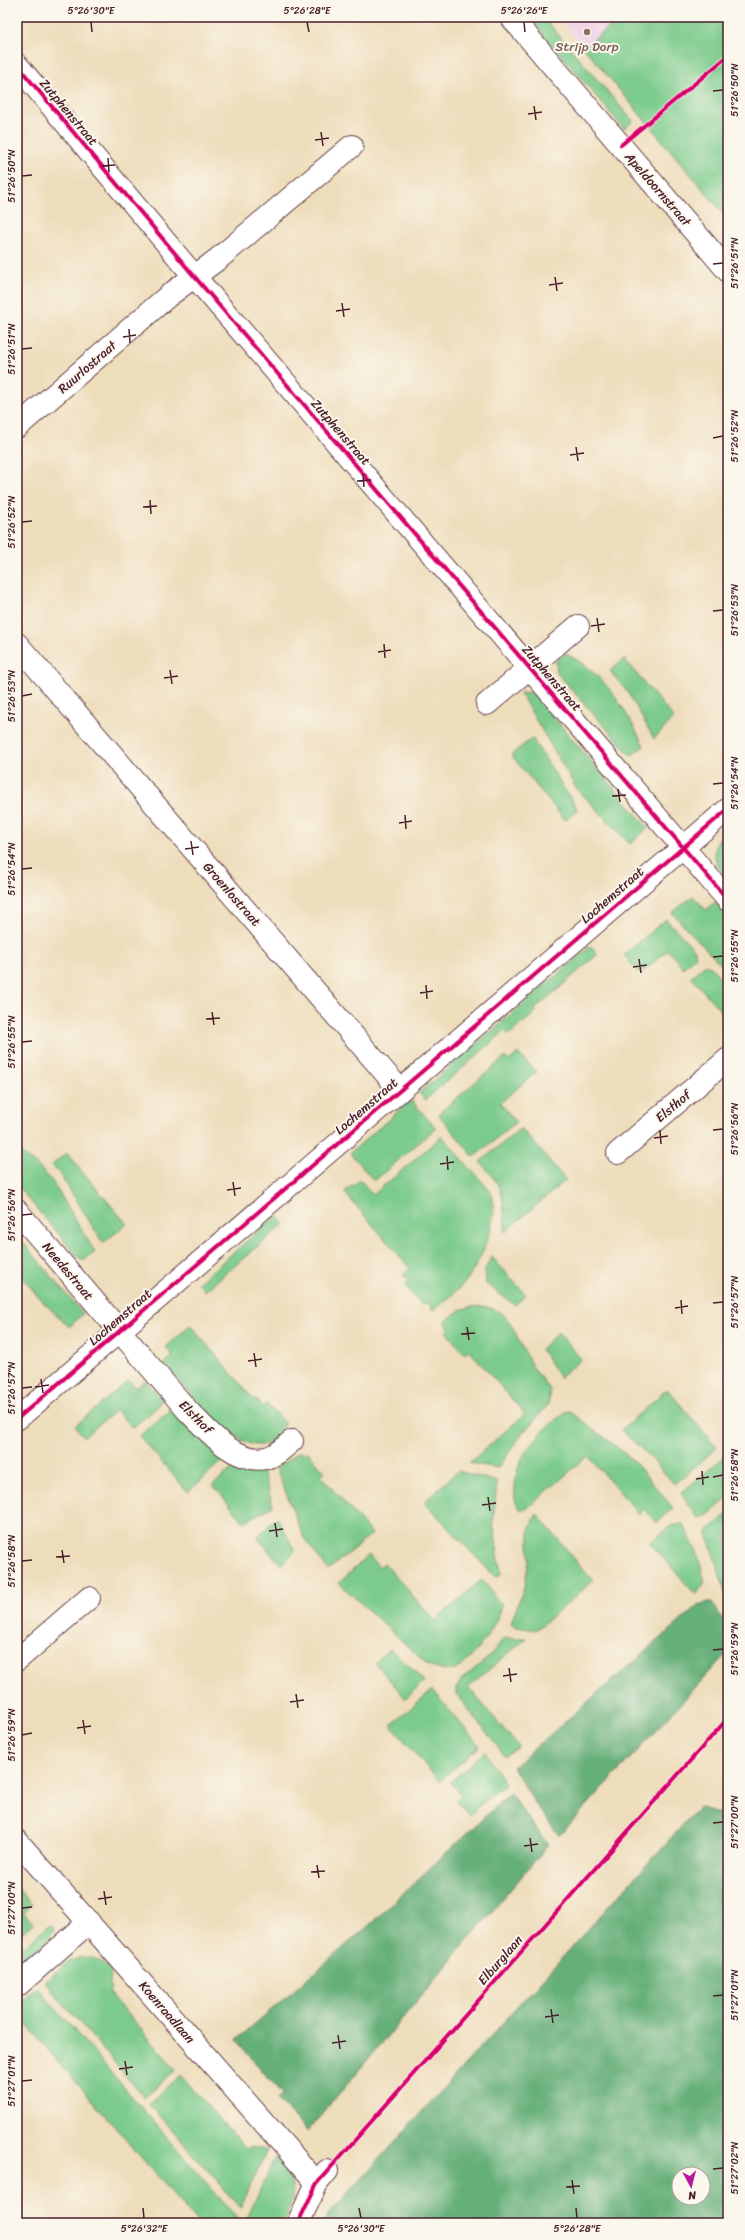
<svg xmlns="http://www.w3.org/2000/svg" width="745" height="2240" viewBox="0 0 745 2240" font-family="Sriracha,sans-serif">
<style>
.built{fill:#efd0e6}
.green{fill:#7ccb8c;stroke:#63755c}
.forest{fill:#65af78;stroke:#586752;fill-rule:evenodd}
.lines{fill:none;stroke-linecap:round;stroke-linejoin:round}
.minor-casing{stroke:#633c41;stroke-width:24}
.minor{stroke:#fff;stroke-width:22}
.cycleway-casing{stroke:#fbf7ec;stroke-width:6}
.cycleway{stroke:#d6006c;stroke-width:4}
.ticks{fill:none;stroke:#4a1f2b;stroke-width:1.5}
.education-dot{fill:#8d6e63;stroke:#fbf7ec;stroke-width:1.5}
.labels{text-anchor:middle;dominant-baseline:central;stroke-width:4;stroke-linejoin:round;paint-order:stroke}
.education-label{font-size:13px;fill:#785e54;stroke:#fbf7ec}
.street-label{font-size:13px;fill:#4a1f2b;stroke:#fbf7ec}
.neatline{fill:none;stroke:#4a1f2b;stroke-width:1.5}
.ticks-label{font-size:10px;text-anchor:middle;fill:#4a1f2b}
</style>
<rect width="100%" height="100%" fill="#fbf7ec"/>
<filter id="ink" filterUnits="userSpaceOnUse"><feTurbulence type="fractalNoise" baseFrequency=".025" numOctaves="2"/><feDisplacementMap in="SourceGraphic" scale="8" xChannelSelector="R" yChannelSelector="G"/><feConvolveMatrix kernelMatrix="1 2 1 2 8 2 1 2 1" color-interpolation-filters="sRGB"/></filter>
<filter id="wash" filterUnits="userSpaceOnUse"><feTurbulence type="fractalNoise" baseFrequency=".012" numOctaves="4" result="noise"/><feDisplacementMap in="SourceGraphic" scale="16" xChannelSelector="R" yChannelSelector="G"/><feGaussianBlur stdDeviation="0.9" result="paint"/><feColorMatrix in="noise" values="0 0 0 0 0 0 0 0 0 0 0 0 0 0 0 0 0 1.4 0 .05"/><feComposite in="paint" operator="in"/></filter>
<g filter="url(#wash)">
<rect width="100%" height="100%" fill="#edb"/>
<polygon class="built" points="558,17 621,17 584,48"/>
<g class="green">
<polygon points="528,17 543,17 633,121 624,129"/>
<polygon points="621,17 728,17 728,219 584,48"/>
<path d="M 564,653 C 604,671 625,709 644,746 L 631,756 L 557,673 L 556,661 Z"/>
<polygon points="624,659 674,718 654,739 629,694 610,671"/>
<polygon points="524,692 531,693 538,699 648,828 630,844 576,788 520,693"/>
<polygon points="532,738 578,810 565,820 511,755"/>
<path d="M 728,828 L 728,873 L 725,876 C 710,860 712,842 728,828 Z"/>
<polygon points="693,896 706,910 715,902 728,919 728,972 672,913"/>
<polygon points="666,919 695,950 696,956 683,968 668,950 640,974 624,955"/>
<polygon points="591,946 598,954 535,1009 536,1012 509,1035 505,1031 425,1100 419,1093"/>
<polygon points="705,964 712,968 728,986 728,1019 691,977"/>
<polygon points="518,1053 536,1072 500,1103 516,1122 474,1157 438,1114 505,1057 509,1061"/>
<polygon points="411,1100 436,1128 374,1181 350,1153"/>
<path d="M 521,1128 L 566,1180 L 505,1232 C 503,1194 506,1191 480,1162 Z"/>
<path d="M 442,1136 L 491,1192 C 501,1215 481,1262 466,1281 C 456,1293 445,1301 433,1310 L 427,1302 L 422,1305 L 404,1285 L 408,1281 L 403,1275 L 410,1268 L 344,1192 L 360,1180 L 373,1195 Z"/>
<polygon points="17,1150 36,1164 52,1181 95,1252 82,1261 17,1186"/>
<polygon points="66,1153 127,1224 103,1243 60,1174 52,1165"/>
<polygon points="277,1215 284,1224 205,1291 198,1283"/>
<polygon points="17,1235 83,1314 69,1327 39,1298 17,1270"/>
<polygon points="492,1257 526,1295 515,1305 486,1284 485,1269"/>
<path d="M 470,1307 C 510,1302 512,1330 527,1357 C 533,1369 542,1379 550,1390 L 548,1405 L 522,1434 L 498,1468 L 469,1463 L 525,1414 L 469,1350 L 464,1353 L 446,1332 L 449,1328 L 444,1322 L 460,1310 Z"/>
<path d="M 190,1325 L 255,1401 L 257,1400 L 262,1407 L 266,1403 L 285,1424 L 280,1428 L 284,1432 C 276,1438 268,1446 257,1445 C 233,1445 181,1383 164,1364 L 173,1356 L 166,1347 Z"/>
<polygon points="558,1332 581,1359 560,1378 541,1349"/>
<polygon points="129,1380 136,1388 145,1380 162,1399 156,1408 132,1428 116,1410 84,1437 75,1426"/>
<polygon points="667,1389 717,1448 674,1484 651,1458 621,1430"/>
<polygon points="172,1409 178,1418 224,1460 188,1492 139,1436"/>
<path d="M 569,1411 L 622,1451 L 638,1466 L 673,1508 L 656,1523 L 644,1509 L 639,1514 L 588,1456 L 525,1510 L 520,1509 C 514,1502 514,1494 515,1485 C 517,1452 541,1432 565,1412 Z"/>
<polygon points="301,1451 304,1454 307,1451 325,1472 321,1476 372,1534 328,1570 304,1538 276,1468"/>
<polygon points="725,1456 728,1460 728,1498 708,1515 698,1519 681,1493"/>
<polygon points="234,1467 252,1471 263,1471 273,1506 244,1522 213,1485"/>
<polygon points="458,1471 497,1482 493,1523 501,1573 499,1577 494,1576 424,1502"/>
<polygon points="728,1513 728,1601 707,1534 708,1531"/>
<polygon points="537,1514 593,1581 536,1630 516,1627 511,1623 524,1587 529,1561 529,1529"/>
<polygon points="277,1517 295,1551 281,1565 257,1537"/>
<polygon points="682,1523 696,1549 705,1582 696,1595 650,1543 669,1527"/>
<path d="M 369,1555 L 379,1567 L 384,1563 L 435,1621 L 482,1579 L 502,1606 C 497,1624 475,1657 460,1667 C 450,1673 437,1670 428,1665 L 339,1583 Z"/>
<polygon points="504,1638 527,1638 468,1687 519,1747 505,1756 457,1695 457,1687 462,1679 488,1658"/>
<polygon points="390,1648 424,1681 406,1699 375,1663"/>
<polygon points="432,1690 480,1746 439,1781 391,1725"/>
<polygon points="485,1752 505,1784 469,1815 456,1800 461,1795 450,1782"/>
<polygon points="17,1887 32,1905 24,1913 33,1923 17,1937"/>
<polygon points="50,1924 54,1929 49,1939 17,1967 17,1953"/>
<path d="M 82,1957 C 94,1957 103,1961 111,1970 L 110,1987 L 112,1988 L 109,1992 L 176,2070 L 144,2097 L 44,1981 L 70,1961 Z"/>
<polygon points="37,1987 237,2218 234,2223 198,2223 17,2014 17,2005"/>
<polygon points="181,2075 246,2149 249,2147 267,2150 240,2208 149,2103"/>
<path d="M 275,2157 C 297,2186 297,2190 283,2223 L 245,2223 Z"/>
</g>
<g class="forest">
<polygon points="708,1602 712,1602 728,1628 728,1652 559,1836 536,1805 513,1767 700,1604"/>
<polygon points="510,1793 548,1845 307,2132 277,2099 282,2094 236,2040 367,1927"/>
<path d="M 699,1807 L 728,1816 L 728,2223 L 324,2223 L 327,2216 ZM 679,2174 L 703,2174 L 703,2198 L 679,2198 Z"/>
</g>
</g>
<g filter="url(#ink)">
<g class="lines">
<g class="minor-casing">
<g id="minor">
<polyline points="511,17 728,271"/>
<polyline points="17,65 194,276 728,900"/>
<polyline points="17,427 168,296 218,259 352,146"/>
<polyline points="17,644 400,1090"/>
<polyline points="487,704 578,626"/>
<polyline points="618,1153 728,1059"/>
<path d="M 17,1211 L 188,1411 C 207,1430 235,1464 266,1458 C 276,1456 284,1447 292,1441"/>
<polyline points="17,1419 728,809"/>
<polyline points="17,1660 89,1598"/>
<polyline points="17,1841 317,2183"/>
<polyline points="17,1986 89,1922"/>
<polyline points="298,2223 317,2183 327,2171"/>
</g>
</g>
<use href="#minor" class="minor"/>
<g class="cycleway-casing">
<g id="cycleway">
<polyline points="17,65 194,276 728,900"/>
<polyline points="621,145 728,56"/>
<polyline points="17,1419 728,809"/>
<polyline points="298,2223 317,2183 728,1718"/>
</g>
</g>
<use href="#cycleway" class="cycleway"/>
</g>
</g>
<path class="ticks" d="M 91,22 L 92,32M 307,22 L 309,32M 524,22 L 525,32M 713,91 L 723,90M 534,106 L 536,120M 528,114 L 542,112M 321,132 L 323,146M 315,140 L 329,138M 108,158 L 109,172M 102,166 L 115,165M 22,176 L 32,175M 713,264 L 723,263M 555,277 L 557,291M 549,285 L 563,283M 342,303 L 344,317M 336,311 L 350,309M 129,329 L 130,343M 123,337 L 136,335M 22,349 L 32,348M 713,438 L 723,436M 576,447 L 578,461M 570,455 L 584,453M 363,474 L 364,487M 357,481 L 371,480M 150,500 L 151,514M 143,507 L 157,506M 22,522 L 32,521M 713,611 L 723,610M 597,618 L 599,632M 591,626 L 605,624M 384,644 L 385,658M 378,652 L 391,650M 170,670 L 172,684M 164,678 L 178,676M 22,696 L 32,694M 713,784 L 723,783M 618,789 L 620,802M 612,796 L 626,795M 405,815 L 406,829M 399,823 L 412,821M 191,841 L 193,855M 185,849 L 199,847M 22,869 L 32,868M 713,957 L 723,956M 639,959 L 641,973M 633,967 L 647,965M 426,985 L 427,999M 420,993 L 433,991M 212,1012 L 214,1025M 206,1019 L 220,1018M 22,1042 L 32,1041M 660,1130 L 661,1144M 713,1130 L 723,1129M 654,1138 L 668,1136M 447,1156 L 448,1170M 440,1164 L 454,1162M 233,1182 L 235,1196M 227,1190 L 241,1188M 22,1215 L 32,1214M 681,1300 L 682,1314M 713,1303 L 723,1302M 675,1308 L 688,1306M 467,1327 L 469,1340M 461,1334 L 475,1333M 254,1353 L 256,1367M 248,1361 L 262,1359M 41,1379 L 43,1393M 35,1387 L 49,1385M 22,1388 L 32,1387M 702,1471 L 703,1485M 713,1477 L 723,1475M 696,1479 L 709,1477M 488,1497 L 490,1511M 482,1505 L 496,1503M 275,1523 L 277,1537M 269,1531 L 283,1529M 62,1550 L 64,1563M 56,1557 L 70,1556M 22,1561 L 32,1560M 713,1650 L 723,1649M 509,1668 L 511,1682M 503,1676 L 517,1674M 296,1694 L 298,1708M 290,1702 L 304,1700M 83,1720 L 85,1734M 77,1728 L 91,1726M 22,1735 L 32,1733M 713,1823 L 723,1822M 530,1838 L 532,1852M 524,1846 L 538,1844M 317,1865 L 319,1878M 311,1872 L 325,1871M 104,1891 L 106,1905M 98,1899 L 112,1897M 22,1908 L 32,1907M 713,1996 L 723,1995M 551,2009 L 553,2023M 545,2017 L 559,2015M 338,2035 L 340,2049M 332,2043 L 346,2041M 125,2061 L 127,2075M 119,2069 L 133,2067M 22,2081 L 32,2080M 713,2169 L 723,2168M 572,2180 L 574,2194M 566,2187 L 580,2186M 143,2208 L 144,2218M 359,2208 L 361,2218M 576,2208 L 577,2218"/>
<circle class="education-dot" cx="587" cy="32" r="4"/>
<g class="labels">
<g class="education-label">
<text x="587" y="46">Strijp Dorp</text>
</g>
<g class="street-label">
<text transform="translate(69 112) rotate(50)">Zutphenstraat</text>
<text transform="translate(658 189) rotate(49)">Apeldoornstraat</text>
<text transform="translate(87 367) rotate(-41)">Ruurlostraat</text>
<text transform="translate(341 432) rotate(49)">Zutphenstraat</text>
<text transform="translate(552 678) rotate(49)">Zutphenstraat</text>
<text transform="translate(232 894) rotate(49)">Groenlostraat</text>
<text transform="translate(612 895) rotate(-41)">Lochemstraat</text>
<text transform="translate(366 1106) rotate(-41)">Lochemstraat</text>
<text transform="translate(673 1106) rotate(-40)">Elsthof</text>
<text transform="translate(68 1271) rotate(50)">Needestraat</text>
<text transform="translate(120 1317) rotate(-41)">Lochemstraat</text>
<text transform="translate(196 1417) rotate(45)">Elsthof</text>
<text transform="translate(500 1960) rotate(-49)">Elburglaan</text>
<text transform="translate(167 2012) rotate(49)">Koenraadlaan</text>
</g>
</g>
<rect width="745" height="2240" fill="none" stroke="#fbf7ec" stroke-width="44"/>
<g transform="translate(691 2186) rotate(173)"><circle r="19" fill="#fbf7ec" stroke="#b4a19f"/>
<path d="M0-3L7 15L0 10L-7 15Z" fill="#b5179e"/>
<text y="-6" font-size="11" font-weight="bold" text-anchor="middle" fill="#4a1f2b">N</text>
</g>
<rect x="22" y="22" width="701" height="2196" class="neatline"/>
<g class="ticks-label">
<text x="91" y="14">5°26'30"E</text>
<text x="307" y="14">5°26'28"E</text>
<text x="524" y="14">5°26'26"E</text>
<text transform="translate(734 90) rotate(-90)" y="4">51°26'50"N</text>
<text transform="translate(11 176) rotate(-90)" y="4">51°26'50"N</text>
<text transform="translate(734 263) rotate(-90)" y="4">51°26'51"N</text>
<text transform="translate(11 349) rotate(-90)" y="4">51°26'51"N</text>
<text transform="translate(734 436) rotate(-90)" y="4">51°26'52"N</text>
<text transform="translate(11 522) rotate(-90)" y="4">51°26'52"N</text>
<text transform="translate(734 610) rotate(-90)" y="4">51°26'53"N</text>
<text transform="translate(11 696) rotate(-90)" y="4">51°26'53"N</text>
<text transform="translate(734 783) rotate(-90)" y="4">51°26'54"N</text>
<text transform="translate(11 869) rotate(-90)" y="4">51°26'54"N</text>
<text transform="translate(734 956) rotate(-90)" y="4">51°26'55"N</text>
<text transform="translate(11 1042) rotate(-90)" y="4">51°26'55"N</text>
<text transform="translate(734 1129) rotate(-90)" y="4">51°26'56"N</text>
<text transform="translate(11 1215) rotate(-90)" y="4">51°26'56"N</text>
<text transform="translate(734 1302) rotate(-90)" y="4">51°26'57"N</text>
<text transform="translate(11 1388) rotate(-90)" y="4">51°26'57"N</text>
<text transform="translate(734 1475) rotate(-90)" y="4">51°26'58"N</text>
<text transform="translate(11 1561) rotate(-90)" y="4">51°26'58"N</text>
<text transform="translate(734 1649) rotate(-90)" y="4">51°26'59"N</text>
<text transform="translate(11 1735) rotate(-90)" y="4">51°26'59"N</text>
<text transform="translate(734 1822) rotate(-90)" y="4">51°27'00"N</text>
<text transform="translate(11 1908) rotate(-90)" y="4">51°27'00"N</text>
<text transform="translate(734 1995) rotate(-90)" y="4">51°27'01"N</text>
<text transform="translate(11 2081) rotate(-90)" y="4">51°27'01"N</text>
<text transform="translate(734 2168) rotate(-90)" y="4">51°27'02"N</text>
<text x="144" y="2232">5°26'32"E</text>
<text x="361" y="2232">5°26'30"E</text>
<text x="577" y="2232">5°26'28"E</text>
</g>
</svg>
